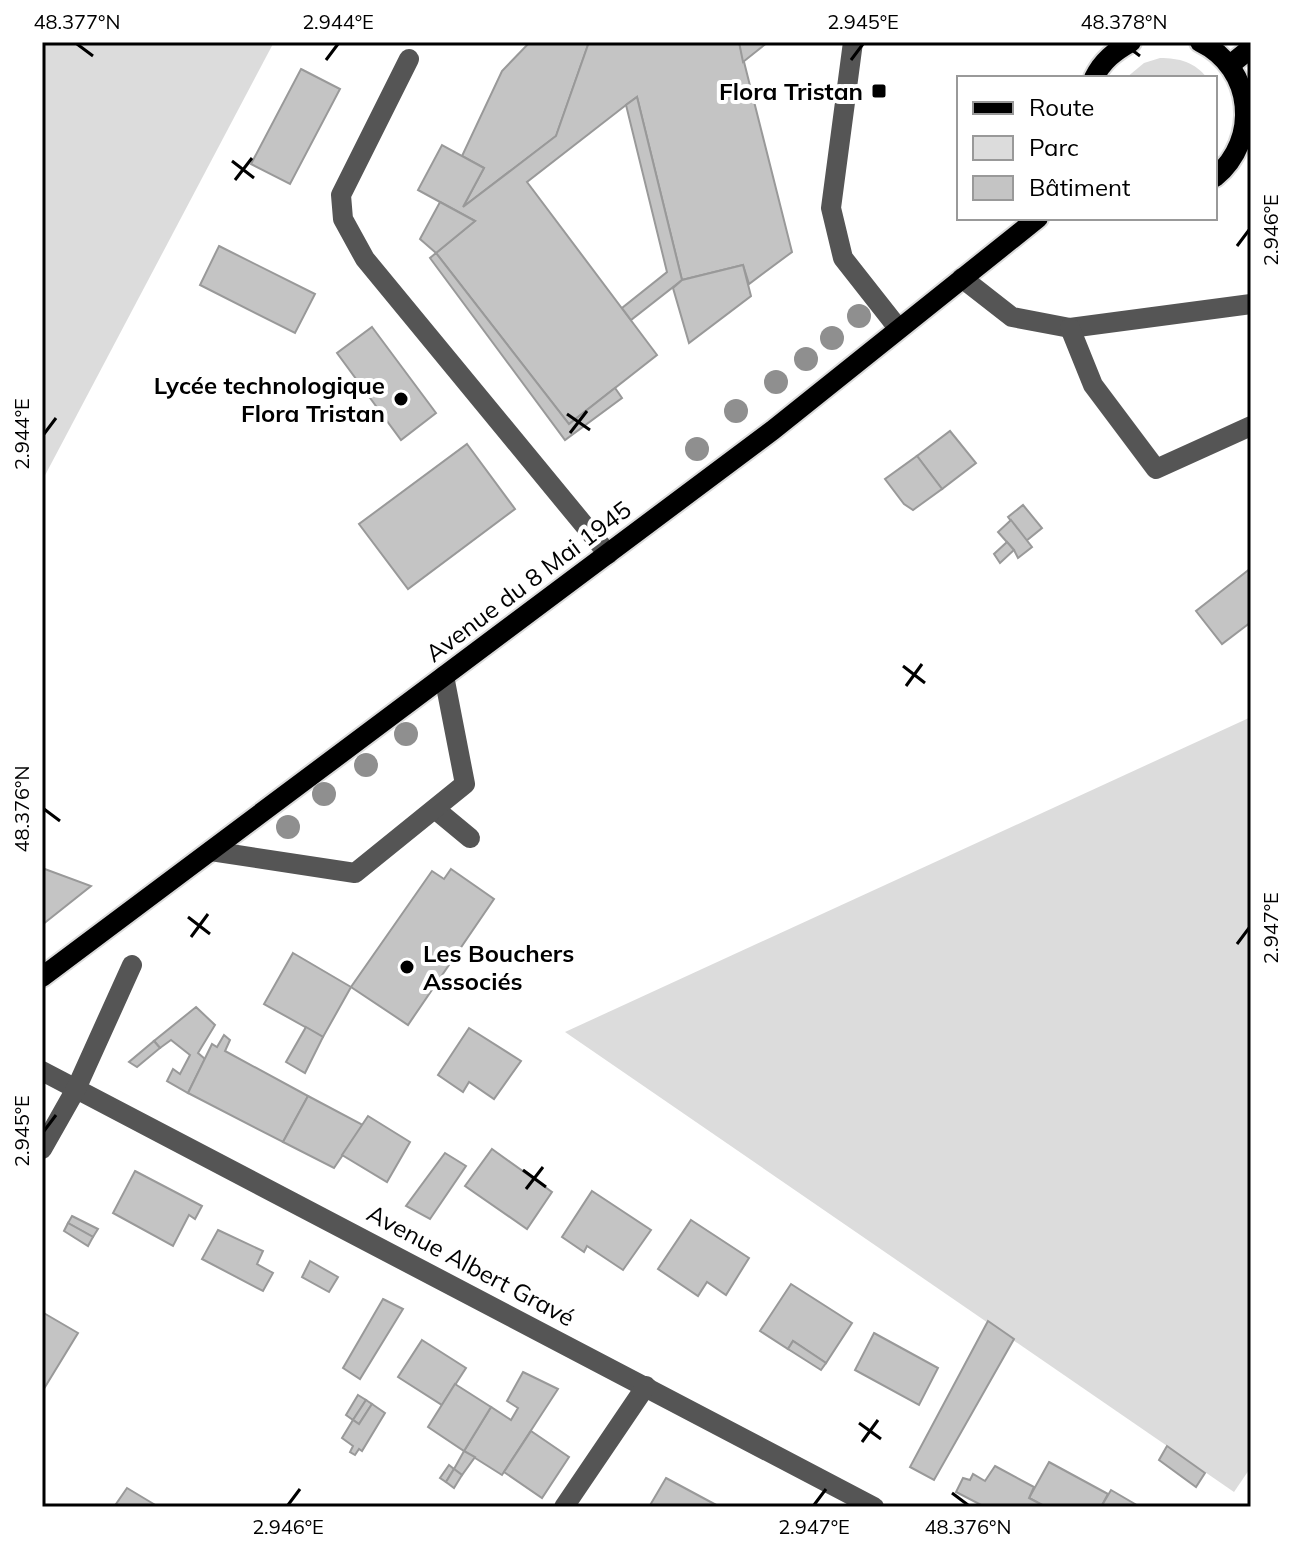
<svg xmlns="http://www.w3.org/2000/svg" width="1293" height="1549" viewBox="0 0 1293 1549" font-family="Mulish,sans-serif">
<style>
.green{fill:#dcdcdc}
.building{fill:#c4c4c4;stroke:#999;stroke-width:2}
.lines{fill:none;stroke-linecap:round;stroke-linejoin:round}
.major-casing{stroke:#dbdbdb;stroke-width:24}
.minor{stroke:#555;stroke-width:20}
.major{stroke:#000;stroke-width:20}
.tree{fill:#8f8f8f}
.ticks{fill:none;stroke:#000;stroke-width:3}
.poi-dot{fill:#000;stroke:#fff;stroke-width:3}
.labels{text-anchor:middle;dominant-baseline:central;stroke-width:8;stroke-linejoin:round;paint-order:stroke}
.poi-label{font-size:24px;font-weight:bold;fill:#000;stroke:#fff;text-anchor:end}
.street-label{font-size:24px;fill:#000;stroke:#fff}
.neatline{fill:none;stroke:#000;stroke-width:3}
.ticks-label{font-size:20px;text-anchor:middle;fill:#000}
</style>
<rect width="100%" height="100%" fill="#fff"/>
<g class="green">
<polygon points="42,42 274,42 42,481"/>
<path d="M 1160,58 C 1179,58 1195,62 1207,78 L 1126,78 L 1144,63 Z"/>
<polygon points="1251,717 1251,1467 1234,1492 565,1032"/>
</g>
<g class="building">
<polygon points="530,42 589,42 556,136 463,207 484,168 462,156 502,71"/>
<polygon points="589,42 739,42 792,252 749,284 743,265 682,280 637,97 626,105 527,182 657,355 569,424 436,253 475,221 418,190 442,145 484,168 463,207 556,136"/>
<polygon points="739,42 768,42 743,62"/>
<polygon points="301,69 340,89 290,184 251,164"/>
<polygon points="637,97 682,280 631,320 622,308 667,272 626,105"/>
<polygon points="440,202 475,221 436,253 420,239"/>
<polygon points="219,246 315,294 295,333 200,285"/>
<polygon points="436,253 569,424 615,388 622,398 565,440 430,258"/>
<polygon points="743,265 751,296 689,343 673,288 682,280"/>
<polygon points="372,327 436,413 401,440 337,353"/>
<polygon points="950,431 976,463 942,489 917,456"/>
<polygon points="467,444 515,509 408,589 359,524"/>
<polygon points="917,456 942,489 913,510 904,504 885,479"/>
<polygon points="1023,505 1042,528 1026,541 1008,517"/>
<polygon points="1011,520 1032,547 1018,558 1014,550 998,532"/>
<polygon points="1007,542 1014,550 1000,563 994,554"/>
<polygon points="1251,568 1251,622 1222,644 1196,611"/>
<polygon points="42,868 91,886 42,925"/>
<polygon points="451,869 494,899 408,1025 351,987 432,871 444,879"/>
<polygon points="293,953 351,987 323,1037 264,1004"/>
<polygon points="196,1007 215,1025 198,1053 205,1059 188,1093 167,1081 173,1069 180,1074 190,1055 171,1040 160,1048 154,1041"/>
<polygon points="306,1027 323,1037 305,1073 286,1062"/>
<polygon points="469,1028 521,1061 494,1099 469,1082 463,1092 438,1075"/>
<polygon points="224,1035 230,1040 225,1051 308,1096 283,1142 188,1093 212,1044 217,1047"/>
<polygon points="154,1041 160,1048 137,1067 129,1062"/>
<polygon points="308,1096 363,1125 334,1168 283,1142"/>
<polygon points="368,1116 410,1142 387,1182 342,1155"/>
<polygon points="492,1149 552,1192 527,1229 465,1186"/>
<polygon points="445,1153 466,1166 430,1219 406,1206"/>
<polygon points="135,1171 202,1206 195,1219 189,1215 173,1246 113,1213"/>
<polygon points="592,1191 651,1230 623,1270 587,1246 584,1252 562,1237"/>
<polygon points="72,1216 98,1229 93,1237 68,1223"/>
<polygon points="691,1220 749,1258 726,1295 707,1282 698,1296 658,1269"/>
<polygon points="68,1223 93,1237 88,1246 64,1231"/>
<polygon points="218,1230 263,1251 257,1264 273,1273 263,1291 202,1259"/>
<polygon points="310,1261 338,1277 329,1292 302,1277"/>
<polygon points="791,1284 852,1323 826,1363 793,1341 788,1349 760,1331"/>
<polygon points="383,1299 403,1309 360,1379 343,1368"/>
<polygon points="42,1312 78,1333 42,1392"/>
<polygon points="988,1321 1014,1339 934,1480 910,1467"/>
<polygon points="874,1333 938,1368 919,1405 855,1370"/>
<polygon points="422,1340 466,1368 442,1405 398,1377"/>
<polygon points="793,1341 826,1363 821,1370 788,1349"/>
<polygon points="523,1372 558,1389 502,1475 464,1451 491,1407 511,1420 518,1408 507,1401"/>
<polygon points="455,1384 491,1407 464,1451 428,1427"/>
<polygon points="358,1395 366,1400 353,1420 346,1415"/>
<polygon points="366,1400 372,1404 359,1424 353,1420"/>
<polygon points="372,1404 385,1413 362,1451 359,1449 355,1455 350,1452 353,1446 342,1438 353,1420 359,1424"/>
<polygon points="531,1431 569,1457 542,1498 504,1472"/>
<polygon points="1167,1446 1205,1473 1196,1487 1159,1460"/>
<polygon points="464,1451 475,1457 462,1475 454,1469"/>
<polygon points="1049,1462 1108,1494 1101,1507 1046,1507 1029,1498"/>
<polygon points="449,1465 454,1469 446,1482 440,1478"/>
<polygon points="995,1466 1034,1487 1029,1498 1046,1507 985,1507 956,1492 963,1478 970,1480 973,1474 985,1481"/>
<polygon points="454,1469 462,1475 454,1488 446,1482"/>
<polygon points="666,1478 720,1507 649,1507"/>
<polygon points="127,1488 157,1506 114,1507"/>
<polygon points="1111,1490 1140,1507 1101,1507"/>
</g>
<g class="lines">
<g class="major-casing">
<g id="major">
<path d="M 1200,42 C 1254,68 1260,140 1215,177"/>
<polyline points="1230,65 1251,48"/>
<path d="M 1094,78 C 1102,61 1115,51 1131,42"/>
<polyline points="42,977 773,430 1038,218"/>
</g>
</g>
<g class="minor">
<polyline points="853,42 831,208 843,258 898,328"/>
<polyline points="409,59 341,195 343,219 365,259 608,554"/>
<polyline points="962,278 1012,317 1070,328 1251,304"/>
<polyline points="1070,328 1093,385 1156,469 1251,426"/>
<polyline points="435,809 470,838"/>
<polyline points="211,851 355,873 465,784 444,676"/>
<polyline points="42,1071 874,1507"/>
<polyline points="42,1149 76,1089 132,965"/>
<polyline points="564,1507 646,1386"/>
</g>
<use href="#major" class="major"/>
</g>
<g class="tree">
<circle cx="859" cy="316" r="12"/>
<circle cx="832" cy="338" r="12"/>
<circle cx="806" cy="359" r="12"/>
<circle cx="776" cy="382" r="12"/>
<circle cx="736" cy="411" r="12"/>
<circle cx="697" cy="449" r="12"/>
<circle cx="406" cy="734" r="12"/>
<circle cx="366" cy="765" r="12"/>
<circle cx="324" cy="794" r="12"/>
<circle cx="288" cy="827" r="12"/>
</g>
<path class="ticks" d="M 77,44 L 93,56M 1124,44 L 1140,56M 326,60 L 338,44M 851,60 L 863,44M 232,161 L 254,178M 235,180 L 252,158M 1237,246 L 1249,230M 567,414 L 590,430M 570,433 L 587,411M 44,434 L 56,418M 903,666 L 925,683M 906,686 L 922,664M 44,809 L 60,821M 188,917 L 210,934M 191,937 L 208,914M 1237,944 L 1249,928M 44,1131 L 56,1115M 523,1170 L 546,1187M 526,1189 L 543,1167M 859,1423 L 881,1439M 862,1442 L 878,1420M 952,1493 L 968,1505M 288,1505 L 300,1489M 814,1505 L 826,1489"/>
<g class="poi-dot">
<rect x="871" y="83" width="16" height="16" rx="4"/>
<circle cx="401" cy="399" r="8"/>
<circle cx="407" cy="967" r="8"/>
</g>
<g class="labels">
<g class="poi-label">
<text x="863" y="91">Flora Tristan</text>
<text x="385" y="385">Lycée technologique<tspan x="385" dy="28">Flora Tristan</tspan></text>
<text x="423" y="953" text-anchor="start">Les Bouchers<tspan x="423" dy="28">Associés</tspan></text>
</g>
<g class="street-label">
<text transform="translate(528 581) rotate(-37)">Avenue du 8 Mai 1945</text>
<text transform="translate(471 1265) rotate(28)">Avenue Albert Gravé</text>
</g>
</g>
<rect width="1293" height="1549" fill="none" stroke="#ffffff" stroke-width="88"/>
<rect x="957" y="76" width="260" height="144" fill="#ffffff" stroke="#999999" stroke-width="2"/>
<rect x="973" y="102" width="40" height="12" fill="#000000" stroke="#999999" stroke-width="2"/>
<text x="1029" y="116" font-size="24" fill="#000000">Route</text>
<rect x="973" y="136" width="40" height="24" fill="#dcdcdc" stroke="#999999" stroke-width="2"/>
<text x="1029" y="156" font-size="24" fill="#000000">Parc</text>
<rect x="973" y="176" width="40" height="24" fill="#c4c4c4" stroke="#999999" stroke-width="2"/>
<text x="1029" y="196" font-size="24" fill="#000000">Bâtiment</text>
<rect x="44" y="44" width="1205" height="1461" class="neatline"/>
<g class="ticks-label">
<text x="77" y="29">48.377°N</text>
<text x="338" y="29">2.944°E</text>
<text x="863" y="29">2.945°E</text>
<text x="1124" y="29">48.378°N</text>
<text transform="translate(1271 230) rotate(-90)" y="7">2.946°E</text>
<text transform="translate(22 434) rotate(-90)" y="7">2.944°E</text>
<text transform="translate(22 809) rotate(-90)" y="7">48.376°N</text>
<text transform="translate(1271 928) rotate(-90)" y="7">2.947°E</text>
<text transform="translate(22 1131) rotate(-90)" y="7">2.945°E</text>
<text x="288" y="1534">2.946°E</text>
<text x="814" y="1534">2.947°E</text>
<text x="968" y="1534">48.376°N</text>
</g>
</svg>
